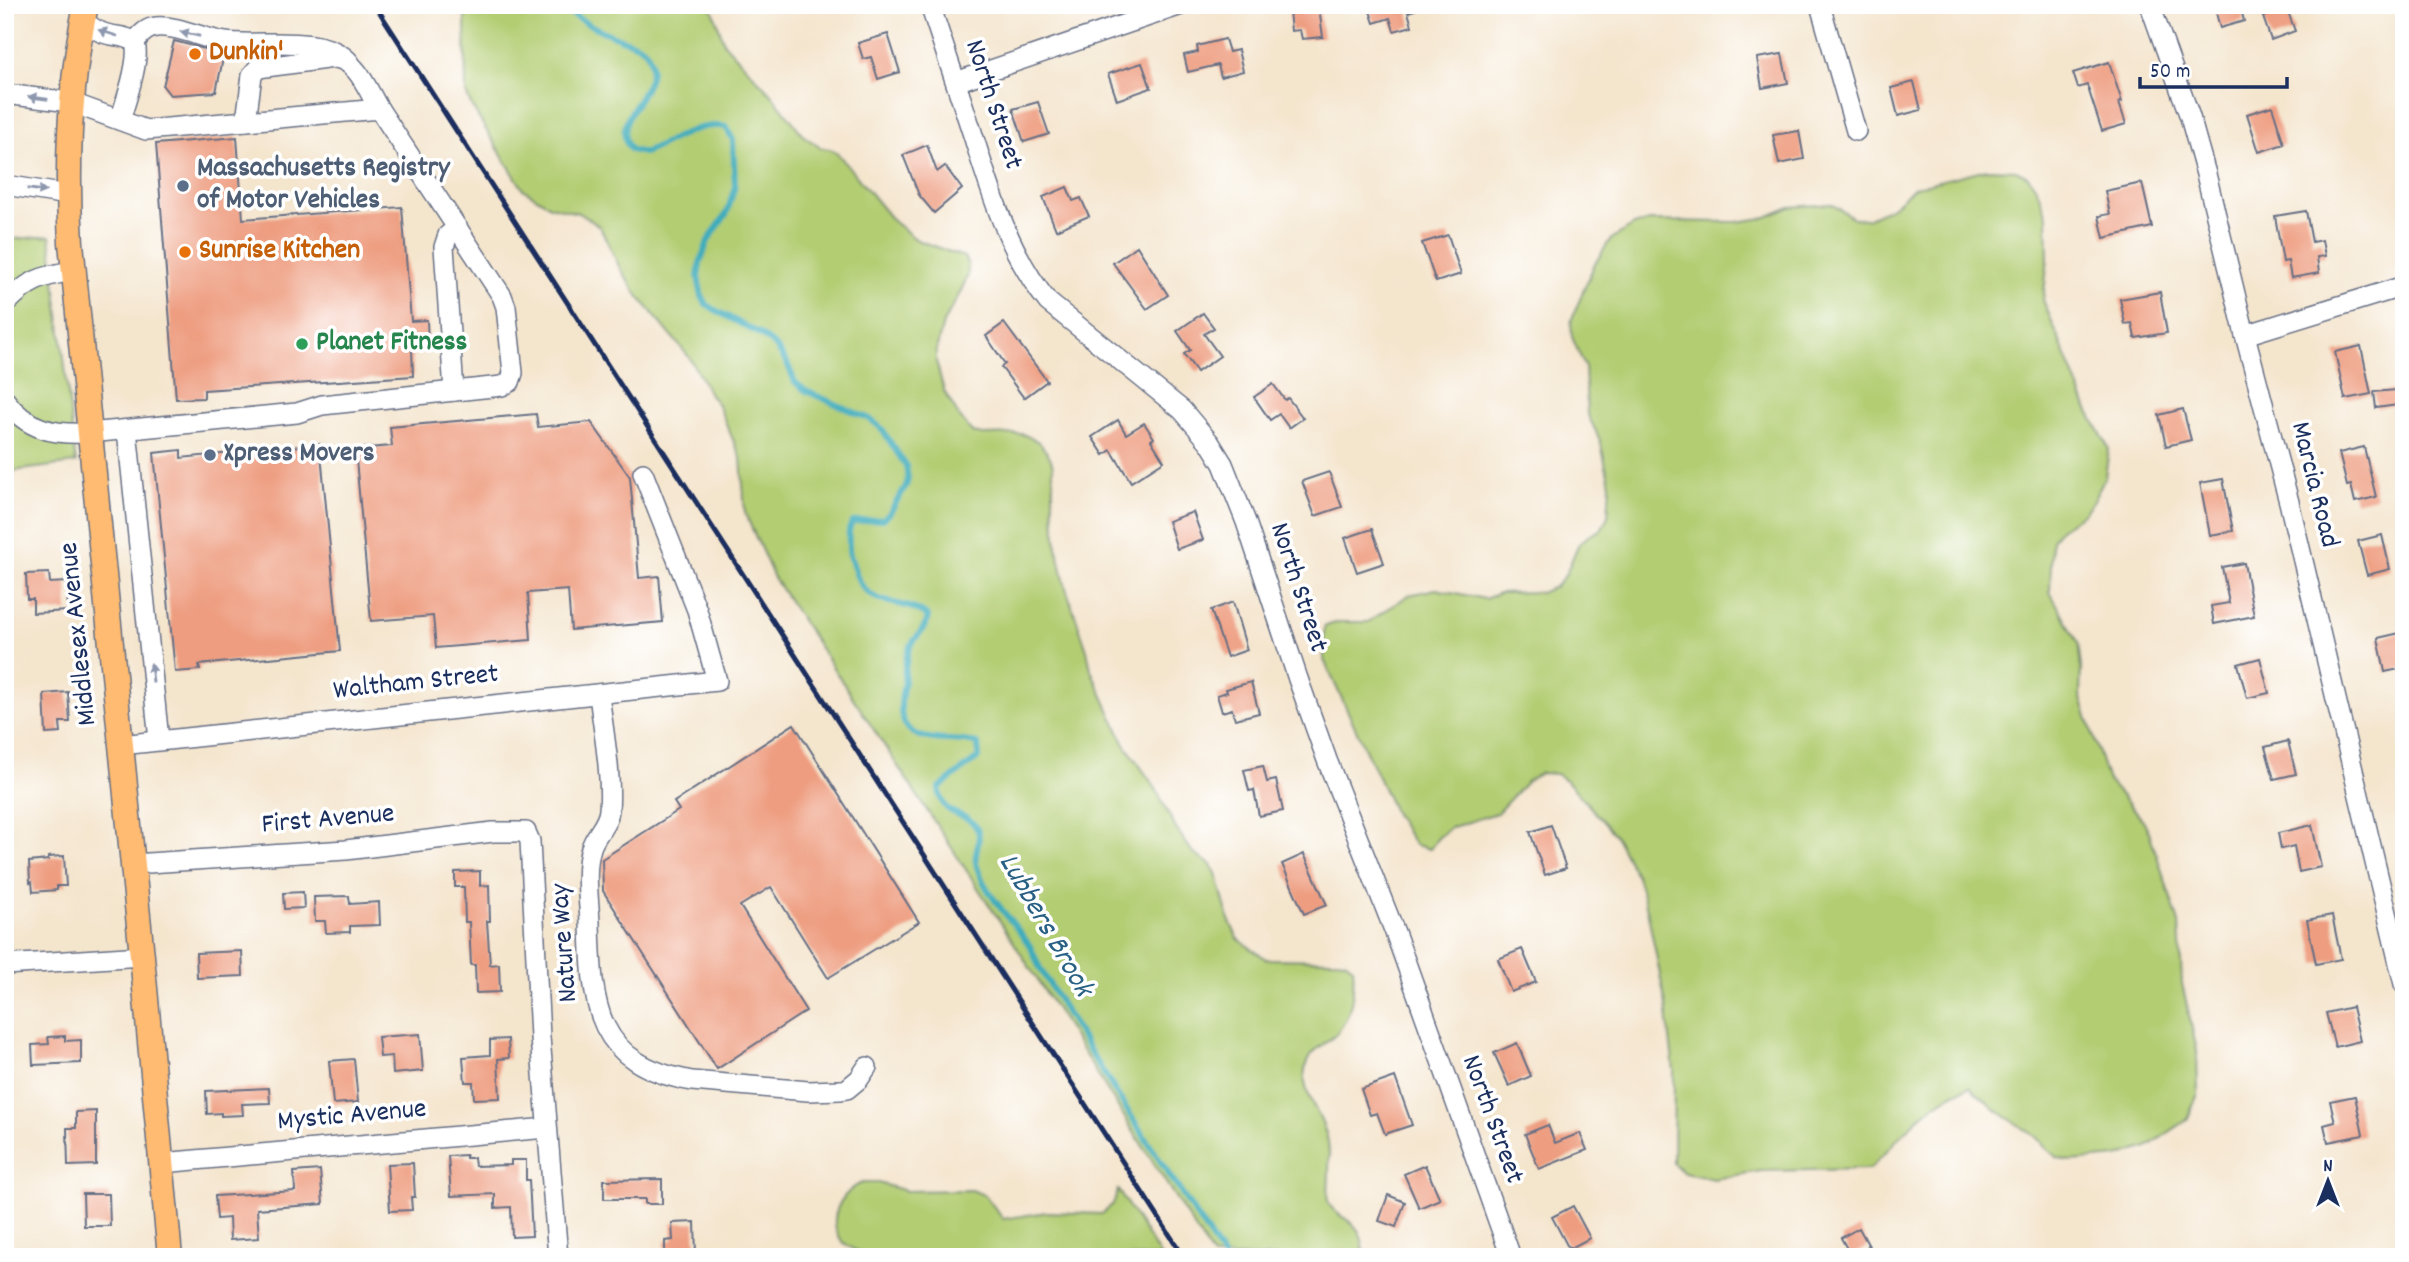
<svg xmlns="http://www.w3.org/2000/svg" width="2409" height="1262" viewBox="0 0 2409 1262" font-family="Dekko,sans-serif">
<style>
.green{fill:#b3cd73;stroke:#677e68;stroke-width:2}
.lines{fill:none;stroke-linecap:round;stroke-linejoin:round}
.stream{stroke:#3eacbc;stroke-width:6}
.building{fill:#ee9d80}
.minor-casing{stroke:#676f85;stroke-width:22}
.major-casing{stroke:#676f85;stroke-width:27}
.minor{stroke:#fff;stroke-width:19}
.major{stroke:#febb71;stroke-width:24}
.rail{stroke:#1b2f5e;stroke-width:5}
.oneway{fill:#8d97ae}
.food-dot{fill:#e8710a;stroke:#fff;stroke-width:2.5}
.service-dot{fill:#5c6f8a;stroke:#fff;stroke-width:2.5}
.leisure-dot{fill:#2e9e5b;stroke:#fff;stroke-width:2.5}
.labels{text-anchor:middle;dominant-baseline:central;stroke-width:7;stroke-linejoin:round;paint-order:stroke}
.food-label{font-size:28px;font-weight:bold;fill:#c56008;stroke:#fff;text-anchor:start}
.street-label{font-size:28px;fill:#1b2f5e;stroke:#fff}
.service-label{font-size:28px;font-weight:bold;fill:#4e5e75;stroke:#fff;text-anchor:start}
.leisure-label{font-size:28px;font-weight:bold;fill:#27864d;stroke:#fff;text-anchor:start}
.water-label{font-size:30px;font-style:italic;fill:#296184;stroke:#fff}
</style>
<rect width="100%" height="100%" fill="#fff"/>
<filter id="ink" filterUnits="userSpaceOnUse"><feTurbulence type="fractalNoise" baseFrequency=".0143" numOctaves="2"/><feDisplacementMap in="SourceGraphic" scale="14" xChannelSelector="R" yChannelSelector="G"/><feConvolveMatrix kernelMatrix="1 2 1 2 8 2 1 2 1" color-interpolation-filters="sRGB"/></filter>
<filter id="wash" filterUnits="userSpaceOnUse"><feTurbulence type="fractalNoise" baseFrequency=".00686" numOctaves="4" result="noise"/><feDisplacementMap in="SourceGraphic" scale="28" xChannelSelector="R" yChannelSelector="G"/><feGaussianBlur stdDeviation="1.57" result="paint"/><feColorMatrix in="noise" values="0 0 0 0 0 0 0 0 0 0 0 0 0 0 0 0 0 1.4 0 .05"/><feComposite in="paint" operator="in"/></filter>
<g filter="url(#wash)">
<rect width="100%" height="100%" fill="#f4e5cd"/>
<g class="green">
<path d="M 463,5 L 710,5 L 714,13 L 724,43 L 772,95 L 804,136 L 821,148 L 830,149 L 839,155 L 893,221 L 917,240 L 964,257 L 968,265 L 968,275 L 959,295 L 943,323 L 936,351 L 936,361 L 944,391 L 960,418 L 973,433 L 983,435 L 1023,434 L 1039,442 L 1050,457 L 1053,466 L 1053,506 L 1057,547 L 1066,588 L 1087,650 L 1091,670 L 1124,743 L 1156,789 L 1176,829 L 1194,854 L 1210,864 L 1216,873 L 1229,920 L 1238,939 L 1266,959 L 1335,960 L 1345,961 L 1353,967 C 1355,989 1352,1017 1336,1034 C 1325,1045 1311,1049 1306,1065 C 1298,1094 1325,1116 1328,1142 C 1331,1161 1328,1183 1328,1202 C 1335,1216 1349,1218 1357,1229 C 1363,1236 1363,1248 1365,1257 L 1213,1257 L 1009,935 L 774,578 L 745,513 L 741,458 L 718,405 L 711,396 L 689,357 L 639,297 L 620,268 L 600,227 L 582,214 L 550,206 L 523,189 L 472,107 L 466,93 L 465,16 Z"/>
<path d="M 1987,169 L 2016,170 L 2028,176 L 2037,189 L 2047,216 L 2048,258 L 2043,300 L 2087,408 L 2109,449 L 2105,477 L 2093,501 L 2084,513 L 2060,529 L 2052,540 L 2050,592 L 2078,642 L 2081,668 L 2080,695 L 2108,781 L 2143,820 L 2149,832 L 2179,923 L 2182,983 L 2197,1051 L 2198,1094 L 2187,1120 L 2147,1147 L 2118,1157 L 2071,1161 L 2056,1157 L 2035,1136 L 1996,1110 L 1970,1087 C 1929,1099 1898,1139 1870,1169 L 1761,1171 L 1714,1179 L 1684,1173 L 1673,1163 L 1674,1071 L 1666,1005 L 1647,909 L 1637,877 L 1615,835 L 1568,782 L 1556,774 L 1541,773 L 1527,781 L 1497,813 L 1450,828 L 1438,838 L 1430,849 L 1415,845 L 1396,816 L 1324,660 L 1324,627 L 1337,622 L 1368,622 L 1409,595 L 1436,589 L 1485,599 L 1499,593 L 1542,592 L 1555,587 L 1566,574 L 1578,545 L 1588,536 L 1601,530 L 1608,516 L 1610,484 L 1600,440 L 1587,413 L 1585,367 L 1572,337 L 1571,321 L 1594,265 L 1610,240 L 1634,225 L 1650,221 L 1736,222 L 1764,218 L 1790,207 L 1831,204 L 1854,218 L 1867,219 L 1892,207 L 1915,187 Z"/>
<polygon points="50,236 76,463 5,472 5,240"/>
<path d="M 862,1183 L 878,1183 L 906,1191 L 972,1190 L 986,1196 L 1003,1219 L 1047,1212 L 1102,1214 L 1113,1204 L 1118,1190 L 1161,1257 L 867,1257 C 860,1253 850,1248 843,1242 C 825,1222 840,1192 862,1183 Z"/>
</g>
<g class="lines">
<path class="stream" d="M 559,5 C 577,19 600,31 621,39 C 629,42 640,44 646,51 C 649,54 651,62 651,66 C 653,96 608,122 631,150 L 644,153 L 651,150 C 675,139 698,122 726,127 L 733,140 L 735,186 L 727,213 L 708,241 L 700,263 L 698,277 L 702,297 L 706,304 L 717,311 L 760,334 L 776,347 L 787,363 L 795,382 L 806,391 L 870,419 L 881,428 L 906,466 L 908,479 L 906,486 L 889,514 L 883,519 L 853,522 C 847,529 849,538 849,548 C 849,557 854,566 856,574 C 869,612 905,596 928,617 C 926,629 917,635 911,645 C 905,656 905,670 904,682 C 900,703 895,729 923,737 C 941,742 960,738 978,744 L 979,757 L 939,788 C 942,823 968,807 978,831 C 982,842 972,853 977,867 C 987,897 1013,921 1030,946 C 1034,954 1037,963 1041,970 C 1058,999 1076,1028 1093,1056 C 1135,1124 1180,1190 1223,1257"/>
</g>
<g id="blocks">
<g class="building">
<polygon points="1368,5 1418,5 1418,9 1408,12 1412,26 1394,31 1390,18 1374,23"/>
<polygon points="2214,5 2240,5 2244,21 2220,28"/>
<polygon points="1319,8 1323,37 1302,39 1300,30 1291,31 1289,11"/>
<polygon points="2287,9 2295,31 2271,40 2263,17"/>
<polygon points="888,34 900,72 878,79 871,57 863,59 858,43"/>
<polygon points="1225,39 1229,52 1238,50 1243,71 1221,77 1218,65 1188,72 1184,55 1198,52 1197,46"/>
<polygon points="174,41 224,54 216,92 170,95 163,86"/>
<polygon points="1782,54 1788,83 1762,88 1757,58"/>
<polygon points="2109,62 2122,102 2119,103 2126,124 2102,131 2087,85 2078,88 2073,73"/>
<polygon points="1142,63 1151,88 1117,100 1108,74"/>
<polygon points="1914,82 1921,110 1898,116 1891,88"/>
<polygon points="1038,102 1049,134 1024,142 1013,109"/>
<polygon points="2272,106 2284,144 2259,152 2247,114"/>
<polygon points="1799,131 1804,159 1779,164 1773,135"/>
<polygon points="237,137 243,219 402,207 411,321 427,320 428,347 412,348 413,376 204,390 204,398 176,399 156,144"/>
<polygon points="927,145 937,172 945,166 962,189 934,213 919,195 903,155"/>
<polygon points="2142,183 2152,227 2104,238 2099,216 2110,214 2105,191"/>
<polygon points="1067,187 1073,201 1081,198 1089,216 1056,230 1043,197"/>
<polygon points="2306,211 2312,242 2322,240 2325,256 2317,257 2319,273 2291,278 2288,261 2283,262 2275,216"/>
<polygon points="1448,235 1461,274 1436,282 1422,243"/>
<polygon points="1137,246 1168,295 1147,309 1113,263"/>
<polygon points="2160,292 2167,333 2135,338 2132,323 2125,324 2120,299"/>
<polygon points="1203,313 1214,328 1204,334 1220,356 1197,372 1184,354 1190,350 1177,331"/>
<polygon points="1004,323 1047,381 1024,398 1001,367 1005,364 986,336"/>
<polygon points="2361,346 2371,394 2345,399 2335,352"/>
<polygon points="1273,384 1285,400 1288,398 1303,418 1289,428 1279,414 1270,420 1254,397"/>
<polygon points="2396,390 2398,405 2376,408 2374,392"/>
<polygon points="2183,409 2191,440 2166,446 2159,415"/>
<polygon points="536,414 538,427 591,422 630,477 639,578 659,576 663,622 571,630 568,590 528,593 531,640 436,648 433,616 371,621 355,449 392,446 390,427"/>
<polygon points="1118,420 1126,434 1144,423 1154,438 1151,440 1164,461 1131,482 1111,450 1104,455 1092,437"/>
<polygon points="320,444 340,651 199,665 200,670 175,672 154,453 181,450 181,458"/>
<polygon points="2364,447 2376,497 2355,502 2351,485 2347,486 2339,453"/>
<polygon points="1329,472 1342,507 1315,516 1302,481"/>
<polygon points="2223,479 2233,531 2210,535 2200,483"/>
<polygon points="1193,512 1203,540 1177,549 1168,521"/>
<polygon points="1372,529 1384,563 1357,572 1345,538"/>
<polygon points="2382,535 2390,569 2367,575 2358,541"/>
<polygon points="2244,563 2254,616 2214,624 2211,606 2229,603 2222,567"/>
<polygon points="49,573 50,583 67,582 68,611 33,613 33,599 27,599 26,574"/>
<polygon points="1233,602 1247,650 1227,657 1211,610"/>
<polygon points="2404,632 2404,668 2385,672 2378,638"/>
<polygon points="2260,658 2269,693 2247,698 2238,664"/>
<polygon points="1251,682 1259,713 1235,719 1232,709 1222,712 1217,695 1227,692 1226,689"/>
<polygon points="68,692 70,722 60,722 61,733 46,734 44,694"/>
<polygon points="794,724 919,922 828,978 771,887 740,906 806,1011 717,1069 603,891 602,859 679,810 674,802"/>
<polygon points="2288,741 2296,774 2274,779 2265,747"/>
<polygon points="1263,766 1267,782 1276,780 1283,811 1259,816 1254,790 1249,791 1244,770"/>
<polygon points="1551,825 1566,868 1545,875 1530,832"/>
<polygon points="2312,825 2321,867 2299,872 2294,846 2281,849 2278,833"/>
<polygon points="1304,854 1327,905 1304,914 1282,864"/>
<polygon points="64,856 66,886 57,886 57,890 33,892 32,882 30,883 29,862 48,860 48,857"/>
<polygon points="480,871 480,886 489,885 490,921 487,921 490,965 499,964 500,992 476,993 475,965 471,965 469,922 465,922 464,887 455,887 455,872"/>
<polygon points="303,892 304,908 284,909 283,893"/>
<polygon points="349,896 350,904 379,902 380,925 350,926 350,932 326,933 325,921 315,921 314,897"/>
<polygon points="2332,915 2341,959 2316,964 2307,920"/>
<polygon points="1522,949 1536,982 1511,992 1498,959"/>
<polygon points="242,951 243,976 197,978 196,953"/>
<polygon points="2352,1007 2360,1041 2335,1047 2326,1013"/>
<polygon points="420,1034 423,1071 393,1074 392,1056 380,1057 378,1037"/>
<polygon points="65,1036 65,1041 81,1040 81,1063 33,1065 32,1045 49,1044 48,1037"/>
<polygon points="508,1039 509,1058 498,1059 500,1098 474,1099 473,1082 465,1082 463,1057 490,1055 490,1040"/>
<polygon points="1517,1043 1531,1076 1509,1086 1494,1053"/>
<polygon points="354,1059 358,1102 333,1104 329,1061"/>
<polygon points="1395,1077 1412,1125 1385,1134 1377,1113 1370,1115 1361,1089"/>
<polygon points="269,1088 270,1103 242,1104 243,1115 221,1116 221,1113 207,1114 206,1091"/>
<polygon points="2355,1096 2363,1135 2328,1142 2324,1125 2335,1122 2330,1101"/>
<polygon points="96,1111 96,1165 68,1166 67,1128 76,1128 76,1112"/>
<polygon points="1548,1125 1555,1143 1580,1133 1587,1150 1539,1169 1525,1134"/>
<polygon points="466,1155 466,1158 474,1158 475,1166 511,1165 511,1160 526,1160 526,1180 529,1180 532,1236 512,1237 511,1207 495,1208 495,1194 451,1196 448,1156"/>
<polygon points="413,1163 415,1197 411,1197 412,1210 390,1211 387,1164"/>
<polygon points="1425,1165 1440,1199 1419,1208 1404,1174"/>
<polygon points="320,1170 323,1204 257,1209 259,1238 230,1240 229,1218 217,1219 215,1196 295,1191 294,1172"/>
<polygon points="662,1179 662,1204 645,1204 645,1199 604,1199 604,1180"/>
<polygon points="83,1194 109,1194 110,1226 84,1226"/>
<polygon points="1388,1195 1405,1202 1396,1227 1379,1221"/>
<polygon points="1573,1206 1590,1238 1569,1249 1552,1217"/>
<polygon points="695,1222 696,1256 665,1257 665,1241 673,1240 672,1223"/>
<polygon points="1859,1228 1869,1246 1851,1256 1841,1238"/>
</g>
</g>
</g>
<g filter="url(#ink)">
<use href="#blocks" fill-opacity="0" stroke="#676f85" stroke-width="2"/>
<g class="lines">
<g class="minor-casing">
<g id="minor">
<path d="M 930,5 C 944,48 958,90 972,132 C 991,192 1008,252 1048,302 L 1182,410 L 1210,443 L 1223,464 L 1246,522 L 1298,679 L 1327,760 L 1396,935 L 1511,1257"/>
<polyline points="1820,5 1856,131"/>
<polyline points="2150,5 2190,117 2206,174 2245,335 2289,502 2404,984"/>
<path d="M 83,21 C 89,25 95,30 101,32 C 111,37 125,35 133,41 C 144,50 124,107 120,120"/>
<path d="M 134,42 C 141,35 146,28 156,27 C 178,25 203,39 225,42 C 260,47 325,33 350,63"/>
<polyline points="956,82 1181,5"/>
<path d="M 5,94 L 70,102 L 146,130 L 379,109 L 502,296 L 506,307 L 513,373 L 510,382 L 502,386 L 322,405 L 297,413 L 89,433 C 54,435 27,430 5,400"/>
<path d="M 246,121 L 252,75 L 258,68 L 334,58 C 357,59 368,91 379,109"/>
<polyline points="5,185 68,195"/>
<path d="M 5,305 C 27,281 41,276 73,271"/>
<polyline points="2245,335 2404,286"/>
<polyline points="454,391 444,247 448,235 458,229"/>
<polyline points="127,430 159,740"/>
<path d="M 599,694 C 603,730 612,774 609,810 C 608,825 595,834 591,848 C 584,871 589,899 590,923 C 592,1006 595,1064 692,1081 L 808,1091 L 841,1090 L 847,1089 L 859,1079 L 867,1067"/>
<polyline points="121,745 717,681 697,610 643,473"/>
<polyline points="133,864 346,850 493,832 526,832 530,841 540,1037 558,1257"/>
<polyline points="5,965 142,956"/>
<polyline points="162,1163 547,1128"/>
</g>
</g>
<g class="major-casing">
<path id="major" d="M 86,5 C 69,85 66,162 71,243 L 142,956 L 170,1257"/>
</g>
<use href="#minor" class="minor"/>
<use href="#major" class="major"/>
<polyline class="rail" points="375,5 1184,1257"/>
</g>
<defs><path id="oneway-solid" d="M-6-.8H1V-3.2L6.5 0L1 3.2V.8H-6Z" transform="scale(1.75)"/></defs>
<g class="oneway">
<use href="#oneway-solid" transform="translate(108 33) rotate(-162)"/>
<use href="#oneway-solid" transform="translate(190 34) rotate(-167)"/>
<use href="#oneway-solid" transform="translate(38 98) rotate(-172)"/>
<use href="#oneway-solid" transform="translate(37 190) rotate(8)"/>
<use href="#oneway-solid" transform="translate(152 673) rotate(-96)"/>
</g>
</g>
<g class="food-dot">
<circle cx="195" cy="54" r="7"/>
<circle cx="185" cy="252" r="7"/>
</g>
<g class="service-dot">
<circle cx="183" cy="186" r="7"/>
<circle cx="210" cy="455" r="7"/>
</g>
<circle class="leisure-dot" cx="302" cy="344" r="7"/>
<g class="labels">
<g class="food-label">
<text x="209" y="54">Dunkin'</text>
<text x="199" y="252">Sunrise Kitchen</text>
</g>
<g class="street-label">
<text transform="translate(992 105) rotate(72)">North Street</text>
<text transform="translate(2313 485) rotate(76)">Marcia Road</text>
<text transform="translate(1297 588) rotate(72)">North Street</text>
<text transform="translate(80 634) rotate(-96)">Middlesex Avenue</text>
<text transform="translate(416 684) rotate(-6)">Waltham Street</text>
<text transform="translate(328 821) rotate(-5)">First Avenue</text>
<text transform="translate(566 943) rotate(-94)">Nature Way</text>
<text transform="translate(352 1117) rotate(-5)">Mystic Avenue</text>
<text transform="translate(1491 1120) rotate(70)">North Street</text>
</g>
<g class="service-label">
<text x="197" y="170">Massachusetts Registry<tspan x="197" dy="32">of Motor Vehicles</tspan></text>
<text x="224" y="455">Xpress Movers</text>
</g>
<g class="leisure-label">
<text x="316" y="344">Planet Fitness</text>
</g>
<g class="water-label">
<text transform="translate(1044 926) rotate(60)">Lubbers Brook</text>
</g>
</g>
<rect width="2409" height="1262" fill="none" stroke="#fff" stroke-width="28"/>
<g transform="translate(2328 1181)" stroke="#ffffff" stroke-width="5" paint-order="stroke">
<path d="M0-5L12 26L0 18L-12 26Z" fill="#1b2f5e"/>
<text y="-10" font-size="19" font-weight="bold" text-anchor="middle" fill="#1b2f5e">N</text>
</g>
<path d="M2140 77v10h147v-10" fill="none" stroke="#1b2f5e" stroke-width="3.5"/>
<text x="2150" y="77" font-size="21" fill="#1b2f5e" stroke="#ffffff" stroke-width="5" paint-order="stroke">50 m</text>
</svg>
